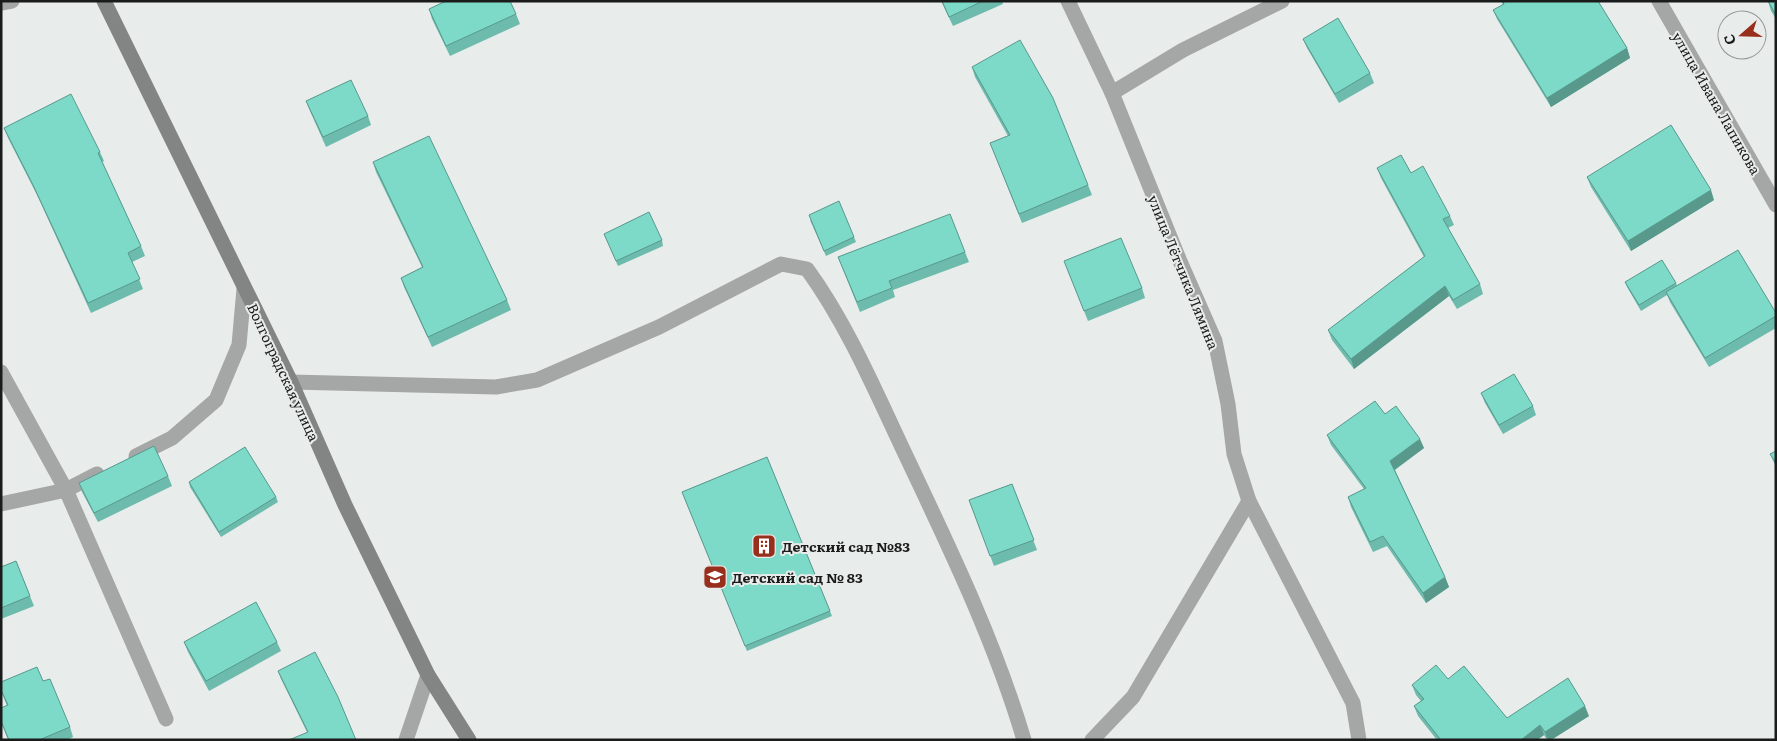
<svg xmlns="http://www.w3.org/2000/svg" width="1777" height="741" viewBox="0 0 1777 741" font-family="Literata,serif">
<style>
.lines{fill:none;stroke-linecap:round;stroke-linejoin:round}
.street{stroke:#a5a6a6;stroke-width:15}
.secondary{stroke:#838584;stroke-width:15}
.wall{fill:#6cbbac}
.shaded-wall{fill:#58998c}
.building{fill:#7edac8;stroke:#58998c}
.labels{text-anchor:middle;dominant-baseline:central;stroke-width:4;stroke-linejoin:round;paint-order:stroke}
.street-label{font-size:14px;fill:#1a1b1b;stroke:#e8eceb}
.poi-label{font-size:14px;font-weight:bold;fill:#1a1b1b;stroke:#e8eceb;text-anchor:start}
</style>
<rect width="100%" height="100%" fill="#e8eceb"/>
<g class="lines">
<g class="street">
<polyline points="1068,1 1112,93 1179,259 1215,341 1228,404 1234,454 1249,501 1353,703 1359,740"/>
<polyline points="1659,1 1776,205"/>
<polyline points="1,3 12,1"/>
<polyline points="1112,93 1183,50 1282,1"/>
<polyline points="1,372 66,490 97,474"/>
<path d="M 291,382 L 496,387 L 537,380 L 659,327 L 781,264 L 807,269 C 849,327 877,395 908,460 C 951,551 995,642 1024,740"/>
<polyline points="136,456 172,438 216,400 239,345 244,289"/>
<polyline points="1,504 66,490 166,719"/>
<polyline points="406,740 428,675"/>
<polyline points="1092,740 1133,697 1249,501"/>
</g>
<polyline class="secondary" points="104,1 291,382 345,505 428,675 469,740"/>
</g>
<g class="wall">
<polygon points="941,1 1002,1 1003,4 953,26"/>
<polygon points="1501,1 1598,1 1627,48 1630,58 1551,107 1497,19 1493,10 1503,5"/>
<polygon points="1768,1 1776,1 1776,19 1771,11"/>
<polygon points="429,9 516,14 520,24 450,56 432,19"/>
<polygon points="1303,39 1370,73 1374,83 1339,103 1307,48"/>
<polygon points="972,67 1088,185 1092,195 1022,223 990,143 1008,136 975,77"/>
<polygon points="306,101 368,116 371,125 326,147 310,111"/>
<polygon points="4,128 100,152 104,161 102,162 141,246 145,256 132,262 143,289 91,313 37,195 8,138"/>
<polygon points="373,162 507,300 511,310 432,347 404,287 401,278 422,267 376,172"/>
<polygon points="1377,168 1411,173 1450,216 1454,225 1448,228 1480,284 1483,294 1457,309 1449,296 1354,369 1332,340 1328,330 1424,257 1381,178"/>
<polygon points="1587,177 1714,200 1631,251 1591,187"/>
<polygon points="810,220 854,237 856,242 826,256"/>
<polygon points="604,234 662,240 663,246 618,266"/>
<polygon points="965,252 969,262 893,290 895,297 860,312 838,257"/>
<polygon points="1064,261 1142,288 1145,298 1088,321"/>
<polygon points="1625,282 1676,283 1677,286 1776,313 1776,328 1709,367 1670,302 1667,295 1641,311 1627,287"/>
<polygon points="1481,393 1533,406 1536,415 1503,434 1485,403"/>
<polygon points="1385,414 1424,448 1395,470 1445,577 1449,587 1426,603 1387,546 1373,552 1351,507 1348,497 1364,489 1331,445 1327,435"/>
<polygon points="1776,451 1776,467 1770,454"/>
<polygon points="767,457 832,616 747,651 682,492"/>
<polygon points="168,476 172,486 98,522 82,492 79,483"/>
<polygon points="189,482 276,497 278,502 221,537 190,487"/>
<polygon points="1012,484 1037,550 994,566 969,500"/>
<polygon points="16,561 34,606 1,619 1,567"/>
<polygon points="184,642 277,642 281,651 209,691 188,652"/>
<polygon points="278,671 338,697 307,732 281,679"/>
<polygon points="1448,679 1507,718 1589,716 1551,740 1547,740 1544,735 1537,740 1437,740 1418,716 1414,706 1421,701 1416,695 1412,685"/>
<polygon points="43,681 70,727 73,737 67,740 8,740 1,722 1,708 7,706 1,691 1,682"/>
</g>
<g class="shaded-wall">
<polygon points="1627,48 1630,58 1551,107 1547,98"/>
<polygon points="1711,190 1714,200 1631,251 1628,241"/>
<polygon points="1445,286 1449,296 1354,369 1351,359"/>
<polygon points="1420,439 1424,448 1394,470 1390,461"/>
<polygon points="1445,577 1449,587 1426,603 1423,593"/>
<polygon points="1585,706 1589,716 1551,740 1548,740 1545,732"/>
<polygon points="1540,725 1544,735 1537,740 1521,740"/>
</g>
<g class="building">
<polygon points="446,1 510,1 516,14 446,46 429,9"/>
<polygon points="942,1 983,1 949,17"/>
<polygon points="1503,1 1598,1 1627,48 1547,98 1493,10 1504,4"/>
<polygon points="1768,1 1776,1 1776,15"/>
<polygon points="1338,18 1370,73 1335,94 1303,39"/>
<polygon points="1020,40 1053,98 1088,185 1019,214 990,143 1010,135 972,67"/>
<polygon points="351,80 368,116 323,137 306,101"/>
<polygon points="71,94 100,152 98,153 141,246 128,253 140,279 88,303 33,185 4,128"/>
<polygon points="1671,125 1711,190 1628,241 1587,177"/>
<polygon points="429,136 507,300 428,337 401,278 423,267 373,162"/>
<polygon points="1401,155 1411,173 1423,166 1450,216 1443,219 1480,284 1453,300 1445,286 1351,359 1328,330 1425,256 1377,168"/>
<polygon points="839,201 854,237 824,251 809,215"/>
<polygon points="649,212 662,240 616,261 604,234"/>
<polygon points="950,214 965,252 889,281 892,288 857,302 838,257"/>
<polygon points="1121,238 1142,288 1084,311 1064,261"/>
<polygon points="1738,250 1776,313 1776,316 1705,358 1666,292"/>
<polygon points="1662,260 1676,283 1639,305 1625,282"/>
<polygon points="1514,374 1533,406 1499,425 1481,393"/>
<polygon points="1375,401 1385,414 1396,406 1420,439 1390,461 1445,577 1423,593 1383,536 1370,542 1348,497 1366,488 1327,435"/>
<polygon points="154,446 168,476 94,513 79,483"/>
<polygon points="245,447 276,497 219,532 189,482"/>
<polygon points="1776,451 1776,463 1770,454"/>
<polygon points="767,457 830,611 745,646 682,492"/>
<polygon points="1012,484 1034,540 990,556 969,500"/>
<polygon points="16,561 30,596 1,608 1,567"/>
<polygon points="256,602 277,642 206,681 184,642"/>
<polygon points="315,652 338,697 356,740 289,740 308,732 278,671"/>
<polygon points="1436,665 1448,679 1464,666 1507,718 1568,678 1585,706 1545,732 1540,725 1521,740 1441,740 1414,706 1424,699 1412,685"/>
<polygon points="37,667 43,681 50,679 70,727 39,740 9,740 1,721 1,708 8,705 1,690 1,682"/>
</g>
<defs>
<g id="building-square" transform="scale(1.25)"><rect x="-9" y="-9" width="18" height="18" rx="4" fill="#982e1c" stroke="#e8eceb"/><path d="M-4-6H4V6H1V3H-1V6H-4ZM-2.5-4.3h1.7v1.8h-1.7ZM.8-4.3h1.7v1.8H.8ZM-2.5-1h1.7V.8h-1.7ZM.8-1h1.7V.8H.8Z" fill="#fff"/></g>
<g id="school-square" transform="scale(1.25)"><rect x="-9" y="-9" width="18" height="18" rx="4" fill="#982e1c" stroke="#e8eceb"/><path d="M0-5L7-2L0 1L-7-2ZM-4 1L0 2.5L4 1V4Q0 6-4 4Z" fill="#fff"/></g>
</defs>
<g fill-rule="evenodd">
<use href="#building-square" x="764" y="546"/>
<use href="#school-square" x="715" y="577"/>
</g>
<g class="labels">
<g class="street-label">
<text transform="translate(1717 103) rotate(60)">улица Ивана Лапикова</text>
<text transform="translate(1184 272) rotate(68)">улица Лётчика Лямина</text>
<text transform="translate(284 372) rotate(65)">Волгоградская улица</text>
</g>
<g class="poi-label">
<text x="782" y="546">Детский сад №83</text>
<text x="732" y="577">Детский сад № 83</text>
</g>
</g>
<rect width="1777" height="741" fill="none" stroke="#1a1b1b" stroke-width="5"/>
<g transform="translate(1742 35) rotate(250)"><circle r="24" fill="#e8eceb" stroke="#969898"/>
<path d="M0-4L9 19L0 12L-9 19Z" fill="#982e1c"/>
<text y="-8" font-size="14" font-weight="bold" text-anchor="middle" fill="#1a1b1b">С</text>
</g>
</svg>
